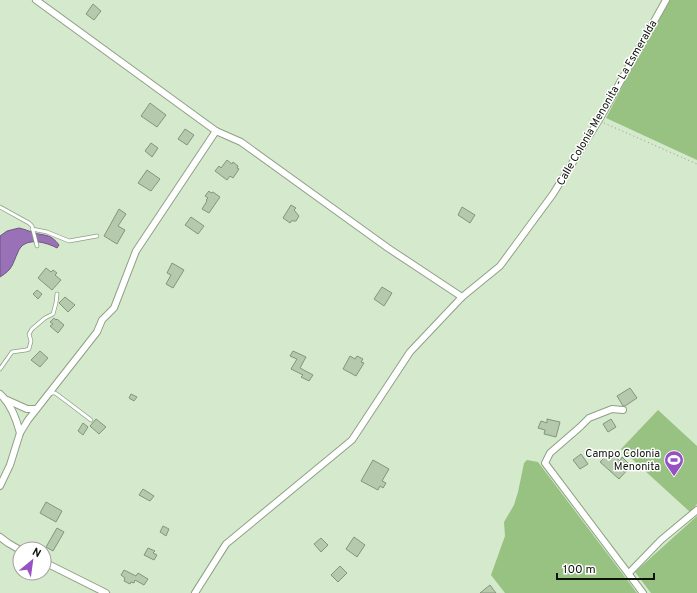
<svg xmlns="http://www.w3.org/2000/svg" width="697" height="593" viewBox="0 0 697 593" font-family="Overpass,sans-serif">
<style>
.green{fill:#97c281}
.water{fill:#9871b6;stroke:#6f5582}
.building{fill:#b5c9ac;stroke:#83967a}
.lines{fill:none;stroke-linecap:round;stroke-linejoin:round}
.lane-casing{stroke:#8ea185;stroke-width:4.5}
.street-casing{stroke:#8ea185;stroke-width:8}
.path{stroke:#8d9c86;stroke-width:1;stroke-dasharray:1 3;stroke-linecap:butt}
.lane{stroke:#fff;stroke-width:3}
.street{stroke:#fff;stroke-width:6}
.labels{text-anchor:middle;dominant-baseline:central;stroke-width:3;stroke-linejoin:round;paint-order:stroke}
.street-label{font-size:11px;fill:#0e140a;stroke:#fff}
.poi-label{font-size:11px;fill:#0e140a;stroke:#fff;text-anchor:end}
</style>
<rect width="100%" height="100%" fill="#d5eacc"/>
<g class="green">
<polygon points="670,0 697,0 697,160 606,118 629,74"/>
<polygon points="658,410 697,446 697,504 690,512 621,449"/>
<polygon points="527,460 538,462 637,593 505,593 491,575 505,536 504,522 514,505 518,492 523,468 524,463"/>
<polygon points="697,516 697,593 651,593 635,572"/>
</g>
<path class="water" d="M 19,228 C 24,229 29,231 34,233 C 46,236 51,234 59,245 L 57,248 C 46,242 24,236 18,252 C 12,265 13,269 0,277 L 0,236 L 7,231 Z"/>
<g class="building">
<polygon points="93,4 101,11 94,20 86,14"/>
<polygon points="150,103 166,115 157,127 141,116"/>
<polygon points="185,129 194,135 187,145 178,139"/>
<polygon points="151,143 158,148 152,157 145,151"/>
<polygon points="227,160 232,164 233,162 238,166 237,168 239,169 233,178 230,176 227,180 215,171 219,166 221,168"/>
<polygon points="147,170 160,179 151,191 138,183"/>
<polygon points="209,191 211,193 213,192 220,197 209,213 202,209 207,201 206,200 208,198 205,196"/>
<polygon points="291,205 296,208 294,210 299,216 296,221 291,221 290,223 283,218"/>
<polygon points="462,207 475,215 470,223 458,215"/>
<polygon points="119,209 126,214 118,226 125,230 117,244 104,236"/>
<polygon points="191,217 204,226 198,234 185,225"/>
<polygon points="172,263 184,270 173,288 166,284 171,275 167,273"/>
<polygon points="46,268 51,272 53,270 57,273 55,275 61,280 52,290 38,278"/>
<polygon points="382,287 392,293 384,306 374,299"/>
<polygon points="37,290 42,294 38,299 33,294"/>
<polygon points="65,297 75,305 68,312 59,303"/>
<polygon points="54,318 56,320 57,319 64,325 58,333 50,326 53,324 50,322"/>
<polygon points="40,351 48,358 40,367 31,360"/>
<polygon points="293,351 306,357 300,368 313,375 309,381 301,377 303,375 291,369 297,359 290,356"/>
<polygon points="350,356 355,359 357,356 363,359 361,362 364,363 356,376 343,369"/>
<polygon points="630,388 637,398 625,406 623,406 617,396"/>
<polygon points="131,394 137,397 134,401 129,398"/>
<polygon points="96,419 106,427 99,434 90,426"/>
<polygon points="547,419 560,422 556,437 544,434 545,430 538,428 541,421 547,423"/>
<polygon points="611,419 616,427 608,432 603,424"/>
<polygon points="83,423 88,427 83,435 78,431"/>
<polygon points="610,452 620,461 622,457 631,466 619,479 600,462"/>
<polygon points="581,454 588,464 580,469 573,460"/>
<polygon points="373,460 389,469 382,481 386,483 383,488 380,486 378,490 361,481"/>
<polygon points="143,489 154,496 150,501 139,495"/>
<polygon points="46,502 62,511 56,522 40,513"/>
<polygon points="163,526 169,529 166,536 160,532"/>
<polygon points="57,528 64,532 53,551 46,547"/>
<polygon points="354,537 365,545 357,557 346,549"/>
<polygon points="321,538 328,545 321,552 314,544"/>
<polygon points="148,548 155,551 153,553 157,555 154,560 144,555"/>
<polygon points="340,566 347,573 338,582 331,575"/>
<polygon points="124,570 136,576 138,573 148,579 144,585 135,580 134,583 131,582 130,584 124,581 125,578 121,575"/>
<polygon points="490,585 496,593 480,593"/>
</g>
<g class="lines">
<g class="lane-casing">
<g id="lane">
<polyline points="0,207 29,223 32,226 37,246"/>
<polyline points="32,229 47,232 69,241 97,236"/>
<polyline points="0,369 12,352 26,350 29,349 31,341 29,334 32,329 45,318 53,314 56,303 57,294"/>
<polyline points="50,393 55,393 58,395 91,420"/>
</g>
</g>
<g class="street-casing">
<g id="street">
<polyline points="36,0 216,131"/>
<path d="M 0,394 C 11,404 16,418 20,433"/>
<polyline points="7,400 27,409 36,409"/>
<polyline points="623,410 612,409 589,418 580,427 550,453 545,463 643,593"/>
<polyline points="0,486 10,465 20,433 28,420 97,332 102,320 114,308 136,251 216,131 241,142 388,248 462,297"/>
<polyline points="0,537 8,543 20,550"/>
<polyline points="44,562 106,593"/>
<polyline points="629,573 661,540 697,510"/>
<polyline points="195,593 226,544 352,440 410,352 462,297 500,266 553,194 599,120 666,0"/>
</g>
</g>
<polyline class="path" points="604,123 697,164"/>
<use href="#lane" class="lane"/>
<use href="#street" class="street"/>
</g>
<defs>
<g id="stadium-pin" transform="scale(1)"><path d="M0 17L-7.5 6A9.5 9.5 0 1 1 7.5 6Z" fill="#9651c5" stroke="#fff"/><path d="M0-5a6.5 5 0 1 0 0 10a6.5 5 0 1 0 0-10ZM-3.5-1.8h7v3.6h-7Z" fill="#fff"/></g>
</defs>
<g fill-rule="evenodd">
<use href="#stadium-pin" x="674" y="460"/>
</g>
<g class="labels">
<g class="street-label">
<text transform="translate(607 103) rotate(-60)">Calle Colonia Menonita - La Esmeralda</text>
</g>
<g class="poi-label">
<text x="660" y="454">Campo Colonia<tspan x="660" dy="13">Menonita</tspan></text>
</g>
</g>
<g transform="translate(32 561) rotate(29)"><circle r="19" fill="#ffffff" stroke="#9fa19d"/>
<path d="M0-3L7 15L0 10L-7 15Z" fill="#9651c5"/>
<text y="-6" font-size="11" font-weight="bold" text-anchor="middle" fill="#0e140a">N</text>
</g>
<path d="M557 573v6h97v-6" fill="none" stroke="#0e140a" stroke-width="2"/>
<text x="563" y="573" font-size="12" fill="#0e140a" stroke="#ffffff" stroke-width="3" paint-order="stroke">100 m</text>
</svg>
